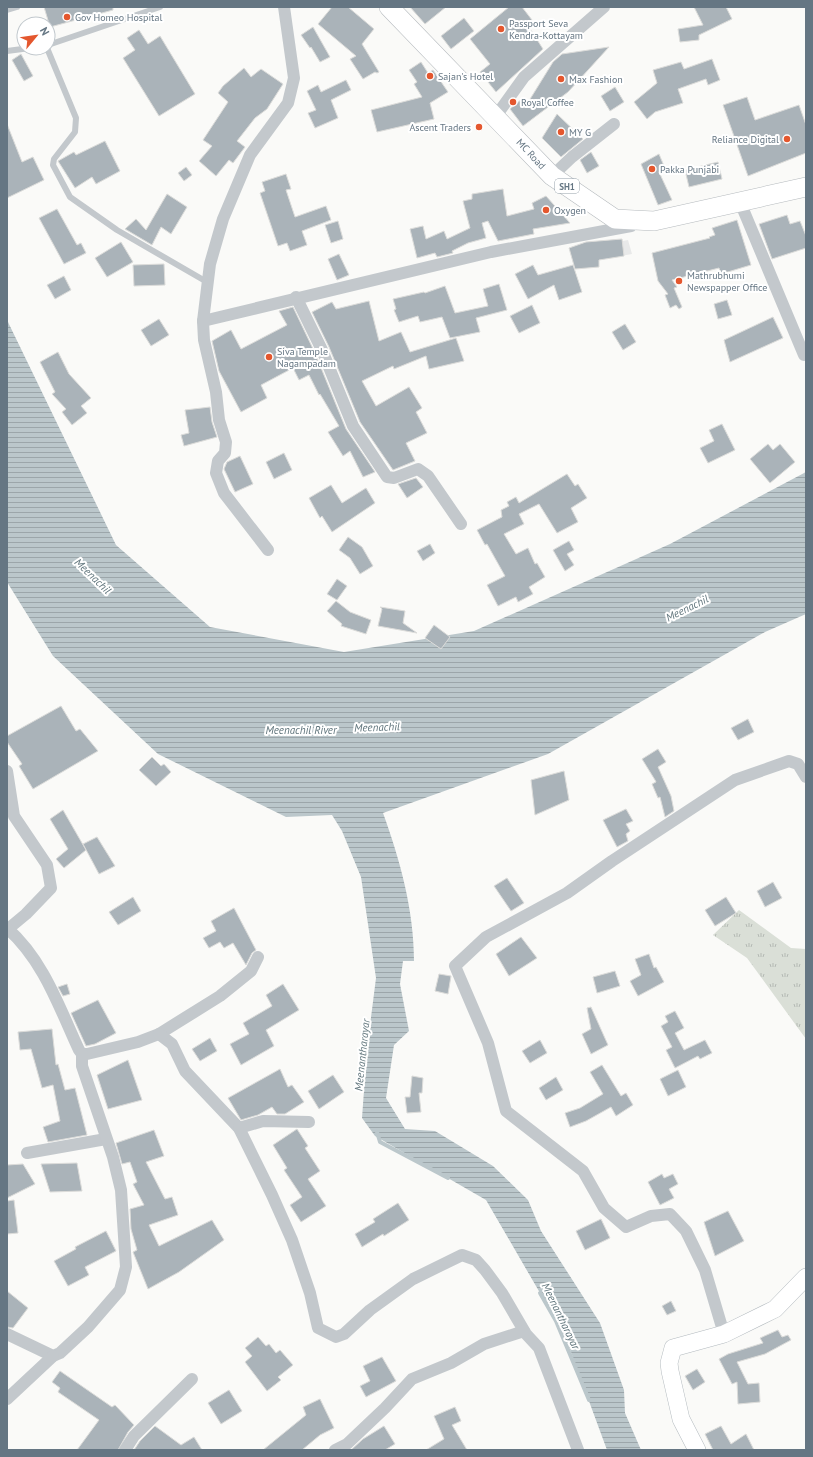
<svg xmlns="http://www.w3.org/2000/svg" width="813" height="1457" viewBox="0 0 813 1457" font-family="'PT Sans',sans-serif">
<style>
.built{fill:#e8e9e9}
.grass{fill:url(#grass-tufts)}
.water{fill:url(#water-rules)}
.lines{fill:none;stroke-linecap:round;stroke-linejoin:round}
.stream{stroke:#bbc7cb;stroke-width:4}
.building{fill:#aab3b9;stroke:#dcdcda}
.secondary-casing{stroke:#b3babf;stroke-width:18}
.primary-casing{stroke:#b5babe;stroke-width:20}
.service{stroke:#c3c8cc;stroke-width:6}
.minor{stroke:#c3c8cc;stroke-width:12}
.secondary{stroke:#fff;stroke-width:17}
.primary{stroke:#fff;stroke-width:19}
.poi-dot{fill:#e4572e;stroke:#fff;stroke-width:1.5}
.labels{text-anchor:middle;dominant-baseline:central;stroke-width:4;stroke-linejoin:round;paint-order:stroke}
.shield{fill:#fff;stroke:#939fa8;stroke-width:1}
.shield-label{font-size:9px;font-weight:bold;fill:#657683}
.poi-label{font-size:10px;fill:#657683;stroke:#fff;text-anchor:start}
.street-label{font-size:10px;fill:#657683;stroke:#fff}
.water-label{font-size:11px;font-style:italic;fill:#60757c;stroke:#fff}
</style>
<defs>
<pattern id="grass-tufts" width="24" height="20" patternUnits="userSpaceOnUse"><rect width="24" height="20" fill="#dadfd7"/><path d="M3 7l-1-3M5 7V3M7 7l1-3M15 17l-1-3M17 17v-4M19 17l1-3" fill="none" stroke="#b4b9b4"/></pattern>
<pattern id="water-rules" width="6" height="5" patternUnits="userSpaceOnUse"><rect width="6" height="5" fill="#bbc7cb"/><path d="M0 2.5h6" fill="none" stroke="#9ca6aa"/></pattern>
</defs>
<rect width="100%" height="100%" fill="#fafaf8"/>
<polygon class="built" points="628,240 632,254 609,258 606,244"/>
<polygon class="grass" points="739,910 791,948 806,949 806,1039 747,958 713,935"/>
<path class="water" d="M 7,320 L 116,545 L 210,627 L 344,652 L 474,631 L 670,544 L 806,472 L 806,614 L 765,632 L 548,754 L 383,813 C 400,860 414,910 414,961 L 403,961 L 400,984 L 409,1031 L 394,1045 L 386,1098 L 405,1129 L 435,1131 L 493,1166 L 528,1200 L 541,1231 L 600,1323 L 624,1390 L 625,1413 L 641,1450 L 607,1450 L 565,1336 L 486,1200 L 375,1136 L 362,1118 L 367,1049 L 376,978 L 361,877 L 342,831 L 332,815 L 286,817 L 158,754 L 53,656 L 7,582 Z"/>
<g class="lines">
<g class="stream">
<polyline points="377,1132 380,1142 448,1178"/>
<polyline points="540,1293 556,1321 589,1400"/>
</g>
</g>
<g class="building">
<polygon points="44,7 113,7 113,10 50,27"/>
<polygon points="332,7 348,7 374,29 362,44 379,72 377,73 375,72 363,79 350,59 356,56 318,24"/>
<polygon points="410,7 446,7 425,24"/>
<polygon points="509,7 522,7 532,20 527,24 543,49 496,92 480,72 490,64 470,39"/>
<polygon points="694,7 726,7 732,19 699,35 699,40 680,42 678,29 703,25"/>
<polygon points="464,18 474,31 451,49 441,36"/>
<polygon points="313,27 330,57 320,62 311,47 310,48 301,35"/>
<polygon points="139,30 148,44 160,36 195,94 159,116 123,58 135,50 127,38"/>
<polygon points="609,47 568,92 523,126 510,109 523,98 527,104 553,62 562,54"/>
<polygon points="21,54 33,76 24,81 12,60"/>
<polygon points="712,59 720,80 708,85 706,79 678,89 683,103 655,112 647,119 634,102 657,83 653,70 681,62 684,69"/>
<polygon points="421,62 428,73 433,70 448,92 430,103 434,119 377,132 371,110 422,97 414,84 417,82 409,70"/>
<polygon points="244,68 251,77 261,69 283,84 267,109 255,118 237,141 245,147 233,163 229,160 216,176 199,161 212,146 203,140 228,102 218,93 223,86"/>
<polygon points="346,80 351,90 331,100 338,118 315,128 308,113 316,110 307,91 318,85 321,92"/>
<polygon points="615,87 624,102 610,111 601,96"/>
<polygon points="747,97 755,120 799,105 806,125 806,153 748,176 723,105"/>
<polygon points="557,114 583,139 561,157 542,138"/>
<polygon points="7,124 22,162 33,157 44,180 7,198"/>
<polygon points="105,141 120,171 96,184 92,177 75,188 58,161 74,152 76,155"/>
<polygon points="591,152 599,166 587,173 580,160"/>
<polygon points="659,154 664,166 659,172 672,200 658,205 641,164"/>
<polygon points="718,162 722,179 689,187 685,170"/>
<polygon points="186,167 192,175 184,181 178,173"/>
<polygon points="286,174 291,189 286,190 295,217 326,206 331,220 302,231 307,245 290,251 287,243 278,246 260,193 265,191 262,182"/>
<polygon points="503,189 507,216 534,209 532,203 546,196 570,223 533,229 534,234 498,241 488,221 482,223 486,238 468,243 452,251 453,253 437,257 435,253 417,258 410,229 423,226 426,239 444,231 447,239 470,228 463,201 472,199 472,194"/>
<polygon points="167,194 187,207 171,234 161,227 152,245 125,229 136,219 146,230"/>
<polygon points="57,209 77,245 81,243 86,253 64,264 39,218"/>
<polygon points="787,215 790,224 800,221 806,236 806,248 772,259 759,224"/>
<polygon points="737,220 751,265 721,274 719,268 672,280 677,287 674,288 682,307 679,309 676,305 670,308 665,295 668,294 658,281 652,253 710,238 709,237 715,235 712,228"/>
<polygon points="338,221 343,239 331,243 325,225"/>
<polygon points="622,239 624,256 599,260 599,267 575,269 569,248 586,242"/>
<polygon points="121,242 133,262 107,277 95,258"/>
<polygon points="339,254 349,275 337,280 328,259"/>
<polygon points="164,264 165,285 134,286 133,265"/>
<polygon points="533,265 538,275 573,265 582,292 559,300 554,285 528,299 515,274"/>
<polygon points="64,276 71,290 55,299 47,285"/>
<polygon points="499,284 507,310 476,318 480,332 450,338 442,317 420,322 418,316 399,322 394,310 396,309 393,299 424,292 425,293 445,286 455,313 488,306 483,289"/>
<polygon points="727,300 732,315 718,319 714,304"/>
<polygon points="369,301 379,341 401,332 410,352 456,338 464,361 429,369 426,356 394,369 393,366 362,381 376,406 409,387 422,408 416,412 427,433 406,443 415,461 393,470 360,422 329,347 312,312 332,302 336,309"/>
<polygon points="532,305 540,323 519,333 510,316"/>
<polygon points="293,307 315,353 346,429 375,472 363,477 350,451 343,456 328,432 339,426 320,394 319,395 309,375 299,380 293,368 261,385 267,398 241,412 219,371 212,341 231,330 241,349 287,325 279,311"/>
<polygon points="773,317 783,338 730,362 724,340"/>
<polygon points="159,319 169,335 151,346 141,330"/>
<polygon points="625,324 636,342 623,350 612,332"/>
<polygon points="58,352 69,374 91,398 81,406 87,413 72,425 62,412 66,409 52,394 55,392 40,362"/>
<polygon points="210,407 212,422 217,437 184,446 181,435 189,433 185,410"/>
<polygon points="722,424 735,450 708,463 700,448 714,441 709,430"/>
<polygon points="768,444 773,450 780,444 795,462 770,483 750,459"/>
<polygon points="284,453 292,470 274,479 266,462"/>
<polygon points="240,456 253,484 235,492 224,469 227,462"/>
<polygon points="567,474 575,486 578,484 587,498 571,508 578,522 557,533 539,504 519,514 524,524 504,534 516,554 528,548 535,564 537,563 545,577 529,587 533,594 518,602 516,597 498,606 487,585 505,576 487,544 485,545 477,530 502,517 501,510 509,506 507,502 516,497 519,503"/>
<polygon points="416,478 423,487 407,498 398,484"/>
<polygon points="331,485 342,503 366,488 375,503 332,532 322,516 320,518 309,498"/>
<polygon points="348,537 362,547 373,566 360,574 350,558 339,550"/>
<polygon points="569,541 574,550 567,554 574,565 565,571 553,550"/>
<polygon points="430,544 435,553 423,561 417,551"/>
<polygon points="337,579 347,586 337,600 327,594"/>
<polygon points="336,601 350,612 371,620 366,634 341,626 342,624 327,611"/>
<polygon points="380,607 405,611 403,623 417,633 378,626 382,609"/>
<polygon points="434,625 450,637 441,649 425,638"/>
<polygon points="61,706 76,731 80,729 98,751 33,789 19,766 22,764 7,742 7,736"/>
<polygon points="748,719 754,732 738,740 731,728"/>
<polygon points="658,749 666,762 658,767 671,796 674,811 665,817 660,797 658,798 652,784 656,782 655,780 642,759"/>
<polygon points="152,757 161,766 164,764 171,772 156,786 139,770"/>
<polygon points="564,771 569,800 535,815 531,780"/>
<polygon points="626,809 633,821 626,824 630,831 626,834 628,841 617,847 603,820"/>
<polygon points="63,810 86,850 64,868 56,859 68,849 50,819"/>
<polygon points="97,837 115,866 99,874 83,844"/>
<polygon points="507,878 524,903 511,911 494,886"/>
<polygon points="773,882 782,898 765,907 757,891"/>
<polygon points="133,897 141,911 118,925 109,912"/>
<polygon points="726,897 736,913 715,926 705,910"/>
<polygon points="234,908 256,950 252,953 246,965 233,943 224,948 220,942 209,948 203,938 216,931 211,921"/>
<polygon points="521,937 537,958 509,976 496,954"/>
<polygon points="649,954 654,968 656,967 664,982 638,996 630,981 641,975 635,959"/>
<polygon points="615,971 620,986 597,993 593,977"/>
<polygon points="439,974 451,976 448,994 435,991"/>
<polygon points="67,984 70,994 63,996 58,987"/>
<polygon points="283,984 299,1010 266,1030 274,1046 241,1065 230,1044 249,1034 243,1023 272,1006 266,995"/>
<polygon points="98,1000 116,1033 95,1044 86,1046 71,1013"/>
<polygon points="591,1007 608,1045 591,1054 582,1034 591,1029 587,1008"/>
<polygon points="675,1011 684,1028 675,1033 684,1050 705,1040 712,1053 700,1059 698,1056 675,1068 666,1050 672,1047 661,1026 668,1022 665,1016"/>
<polygon points="52,1029 56,1065 58,1064 65,1090 75,1088 87,1135 48,1142 43,1127 60,1121 53,1085 42,1088 31,1049 20,1050 18,1032"/>
<polygon points="210,1038 217,1051 200,1061 192,1049"/>
<polygon points="540,1040 547,1053 530,1063 522,1051"/>
<polygon points="128,1060 142,1100 108,1109 97,1075"/>
<polygon points="602,1065 621,1096 626,1093 633,1105 616,1116 611,1107 586,1121 570,1127 565,1113 580,1108 603,1094 590,1072"/>
<polygon points="280,1069 288,1087 292,1085 304,1102 285,1114 277,1114 272,1107 258,1115 241,1120 228,1098"/>
<polygon points="678,1070 686,1087 668,1096 660,1079"/>
<polygon points="333,1075 344,1092 319,1109 308,1091"/>
<polygon points="412,1076 423,1078 422,1093 419,1093 421,1112 407,1113 405,1097 410,1097"/>
<polygon points="556,1077 563,1090 546,1100 539,1088"/>
<polygon points="297,1129 308,1146 305,1148 320,1171 308,1179 326,1206 301,1222 290,1205 302,1197 284,1170 287,1168 273,1145"/>
<polygon points="154,1130 164,1156 146,1162 165,1199 172,1197 178,1215 149,1225 159,1246 212,1220 224,1240 179,1272 148,1289 133,1252 137,1250 131,1229 130,1209 144,1205 133,1184 137,1182 130,1162 122,1164 116,1143"/>
<polygon points="77,1163 82,1191 50,1192 41,1164"/>
<polygon points="23,1164 35,1184 7,1198 7,1165"/>
<polygon points="662,1174 664,1178 673,1174 678,1184 669,1189 674,1198 660,1205 648,1182"/>
<polygon points="14,1200 18,1233 7,1234 7,1201"/>
<polygon points="398,1203 409,1220 384,1236 383,1234 362,1247 355,1234 375,1222 373,1219"/>
<polygon points="728,1211 744,1241 715,1256 704,1222"/>
<polygon points="601,1219 610,1238 585,1250 576,1231"/>
<polygon points="106,1231 116,1251 85,1267 89,1275 68,1286 54,1261 76,1249 75,1247"/>
<polygon points="7,1291 28,1308 13,1328 7,1327"/>
<polygon points="671,1301 676,1311 667,1315 662,1306"/>
<polygon points="778,1330 782,1337 788,1335 791,1340 765,1354 737,1362 748,1384 759,1383 760,1402 738,1404 737,1382 732,1384 719,1359 728,1354 763,1343 760,1338"/>
<polygon points="258,1337 266,1346 269,1344 276,1353 280,1350 293,1365 278,1377 281,1380 267,1391 245,1362 252,1356 245,1348"/>
<polygon points="382,1357 396,1381 366,1397 360,1386 370,1381 363,1366"/>
<polygon points="697,1369 705,1382 693,1390 685,1376"/>
<polygon points="60,1371 112,1407 115,1405 134,1425 128,1432 118,1450 77,1450 99,1420 58,1392 60,1388 52,1382"/>
<polygon points="229,1390 242,1411 221,1424 208,1403"/>
<polygon points="320,1399 334,1428 320,1435 302,1450 263,1450 306,1415 303,1407"/>
<polygon points="455,1407 461,1421 452,1425 467,1450 426,1450 444,1439 434,1416"/>
<polygon points="155,1426 181,1445 194,1437 202,1450 134,1450 140,1441"/>
<polygon points="384,1426 395,1444 385,1450 351,1450 363,1439"/>
<polygon points="721,1426 731,1444 746,1434 754,1450 713,1450 705,1434"/>
</g>
<g class="lines">
<g class="secondary-casing">
<polyline id="secondary" points="697,1450 681,1419 670,1371 669,1363 673,1348 724,1334 775,1309 806,1277"/>
</g>
<g class="primary-casing">
<polyline id="primary" points="389,7 552,176 615,219 654,221 806,187"/>
</g>
<g class="service">
<polyline points="7,10 17,7"/>
<polyline points="48,45 160,7"/>
<polyline points="47,48 76,118 75,132 54,159 53,165 70,197 117,230 207,282"/>
<polyline points="7,51 30,48"/>
</g>
<g class="minor">
<polyline points="496,116 524,77 604,7"/>
<polyline points="552,176 572,157 614,124"/>
<polyline points="740,202 804,355"/>
<polyline points="296,297 322,350 353,426 387,477 394,478 418,469 428,476 461,524"/>
<polyline points="203,321 491,252 631,226"/>
<polyline points="268,550 224,493 216,473 218,461 225,453 226,442 219,420 216,392 204,340 203,321 210,264 223,219 250,155 288,103 294,78 284,7"/>
<polyline points="7,771 14,816 47,865 51,888 26,914 8,929"/>
<path d="M 7,928 C 44,961 59,1007 79,1050 L 82,1054 L 87,1054 L 138,1042 L 159,1034 L 220,996 L 251,971 L 258,957"/>
<polyline points="159,1034 172,1044 185,1071 239,1128 272,1195 292,1240 310,1293 318,1328 336,1337 344,1334 370,1310 413,1279 462,1255 476,1260 485,1270 502,1293 526,1334 539,1348 578,1450"/>
<polyline points="239,1128 263,1121 309,1122"/>
<polyline points="27,1153 106,1139"/>
<polyline points="7,1334 53,1356 60,1353 88,1327 120,1290 126,1267 121,1190 113,1157 82,1066 82,1054"/>
<polyline points="724,1334 705,1270 686,1231 670,1214 651,1216 626,1227 604,1208 583,1171 506,1111 488,1043 455,966 486,937 567,893 612,861 735,780 789,761 798,764 806,777"/>
<polyline points="7,1399 53,1356"/>
<polyline points="125,1450 134,1436 192,1379"/>
<polyline points="335,1450 347,1444 385,1408 412,1379 451,1363 484,1344 524,1331"/>
</g>
<use href="#secondary" class="secondary"/>
<use href="#primary" class="primary"/>
</g>
<g class="poi-dot">
<circle cx="67" cy="17" r="4"/>
<circle cx="501" cy="29" r="4"/>
<circle cx="430" cy="76" r="4"/>
<circle cx="561" cy="79" r="4"/>
<circle cx="513" cy="102" r="4"/>
<circle cx="479" cy="127" r="4"/>
<circle cx="561" cy="132" r="4"/>
<circle cx="787" cy="139" r="4"/>
<circle cx="652" cy="169" r="4"/>
<circle cx="546" cy="210" r="4"/>
<circle cx="679" cy="281" r="4"/>
<circle cx="269" cy="357" r="4"/>
</g>
<g class="labels">
<rect class="shield" x="555" y="179" width="24" height="14" rx="3"/>
<g class="shield-label">
<text x="567" y="186">SH1</text>
</g>
<g class="poi-label">
<text x="75" y="17">Gov Homeo Hospital</text>
<text x="509" y="23">Passport Seva<tspan x="509" dy="12">Kendra-Kottayam</tspan></text>
<text x="438" y="76">Sajan's Hotel</text>
<text x="569" y="79">Max Fashion</text>
<text x="521" y="102">Royal Coffee</text>
<text x="471" y="127" text-anchor="end">Ascent Traders</text>
<text x="569" y="132">MY G</text>
<text x="779" y="139" text-anchor="end">Reliance Digital</text>
<text x="660" y="169">Pakka Punjabi</text>
<text x="554" y="210">Oxygen</text>
<text x="687" y="275">Mathrubhumi<tspan x="687" dy="12">Newspapper Office</tspan></text>
<text x="277" y="351">Siva Temple<tspan x="277" dy="12">Nagampadam</tspan></text>
</g>
<g class="street-label">
<text transform="translate(531 154) rotate(47)">MC Road</text>
</g>
<g class="water-label">
<text transform="translate(93 576) rotate(44)">Meenachil</text>
<text transform="translate(687 608) rotate(-26)">Meenachil</text>
<text transform="translate(377 727) rotate(-2)">Meenachil</text>
<text x="301" y="730">Meenachil River</text>
<text transform="translate(362 1055) rotate(-84)">Meenantharayar</text>
<text transform="translate(561 1316) rotate(64)">Meenantharayar</text>
</g>
</g>
<rect width="813" height="1457" fill="none" stroke="#657683" stroke-width="16"/>
<g transform="translate(36 36) rotate(61)"><circle r="19" fill="#ffffff" stroke="#c1c8cd"/>
<path d="M0-3L7 15L0 10L-7 15Z" fill="#e4572e"/>
<text y="-6" font-size="11" font-weight="bold" text-anchor="middle" fill="#657683">N</text>
</g>
</svg>
